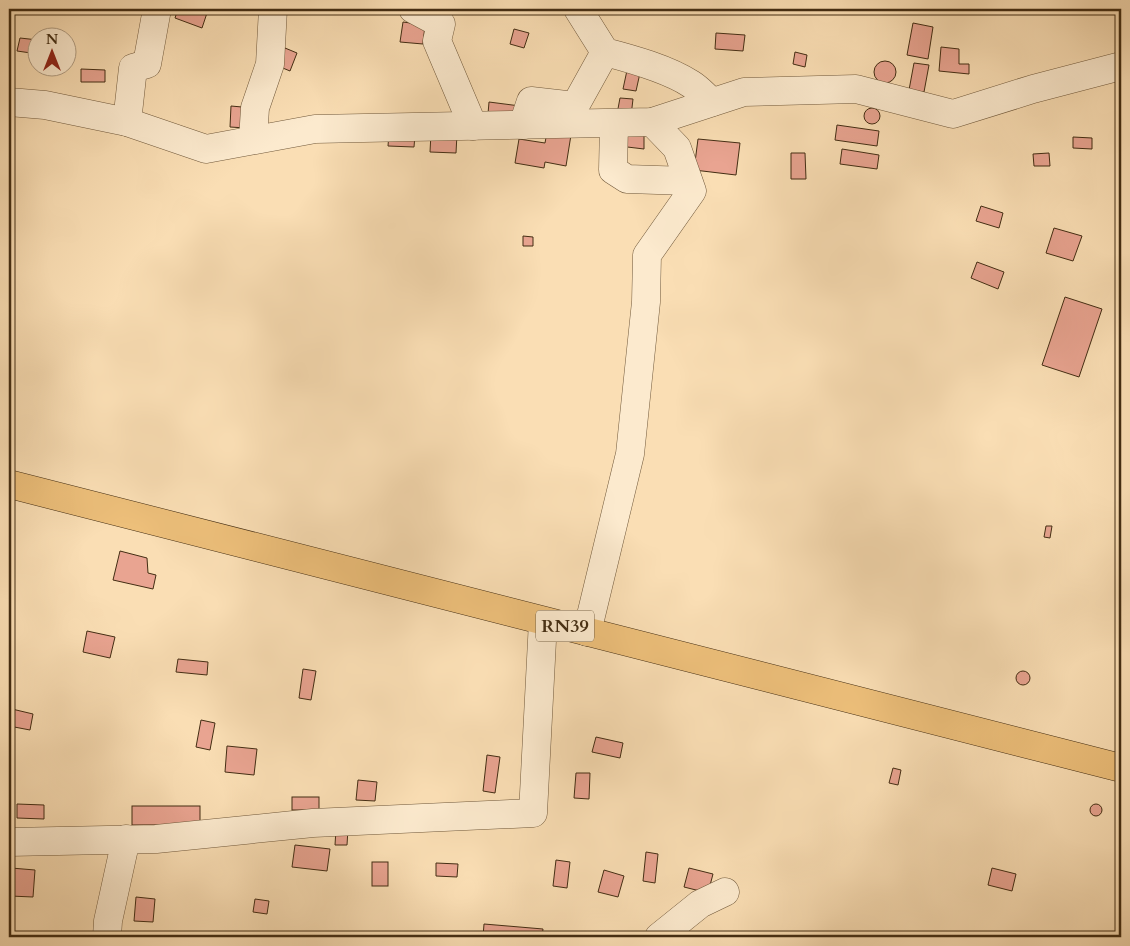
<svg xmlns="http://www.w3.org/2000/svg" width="1130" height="946" viewBox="0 0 1130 946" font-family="Cardo,serif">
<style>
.building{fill:#e9a491;stroke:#432d13}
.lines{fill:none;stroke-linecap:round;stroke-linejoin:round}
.street-casing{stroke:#71593b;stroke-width:29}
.highway-casing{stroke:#432d13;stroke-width:29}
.street{stroke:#fceace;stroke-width:28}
.highway{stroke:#edbf7a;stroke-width:28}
.labels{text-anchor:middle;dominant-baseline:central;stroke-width:4;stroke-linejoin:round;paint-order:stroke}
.shield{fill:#fceace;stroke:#7a664b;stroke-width:1}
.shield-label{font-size:18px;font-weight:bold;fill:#432d13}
</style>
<rect width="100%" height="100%" fill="#fadeb4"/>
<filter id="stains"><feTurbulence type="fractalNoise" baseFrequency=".004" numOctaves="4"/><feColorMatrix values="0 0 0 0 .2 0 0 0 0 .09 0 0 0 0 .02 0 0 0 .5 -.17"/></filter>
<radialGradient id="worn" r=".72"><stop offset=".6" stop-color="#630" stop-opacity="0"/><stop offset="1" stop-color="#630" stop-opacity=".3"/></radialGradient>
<g class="building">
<polygon points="178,9 194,9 207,13 202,28 175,18"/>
<polygon points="403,22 425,25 423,44 400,42"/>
<polygon points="913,23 933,27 928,59 907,55"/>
<polygon points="514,29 529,33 524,48 510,44"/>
<polygon points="716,33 745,35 743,51 715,49"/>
<polygon points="20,38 38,40 38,54 17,51"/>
<polygon points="941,47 959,49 959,64 969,64 969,74 939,71"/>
<polygon points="285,48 297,53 290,71 278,66"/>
<polygon points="795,52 807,55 805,67 793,64"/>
<polygon points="629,61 642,64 636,91 623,89"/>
<circle cx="885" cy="72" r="11"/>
<polygon points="914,63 929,65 924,92 909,90"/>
<polygon points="81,69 105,70 105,82 81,82"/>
<polygon points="620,98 633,99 631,116 617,114"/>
<polygon points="489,102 520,106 520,117 488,114"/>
<polygon points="231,106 242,107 246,128 230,127"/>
<circle cx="872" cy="116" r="8"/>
<polygon points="837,125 879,131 877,146 835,140"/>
<polygon points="547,132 571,135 566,166 545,162 544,168 515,163 519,139 545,143"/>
<polygon points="621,132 644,134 644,149 619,146"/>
<polygon points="389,133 415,135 414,147 388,146"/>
<polygon points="431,133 457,134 456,153 430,152"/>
<polygon points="1073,137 1092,138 1092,149 1073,148"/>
<polygon points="698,139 740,143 736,175 694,170"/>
<polygon points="842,149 879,155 877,169 840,164"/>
<polygon points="791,153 805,153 806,179 791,179"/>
<polygon points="1049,153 1050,166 1034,166 1033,154"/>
<polygon points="981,206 1003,213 999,228 976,221"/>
<polygon points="1054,228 1082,236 1073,261 1046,253"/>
<polygon points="523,236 533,237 533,246 523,246"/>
<polygon points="977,262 1004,272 998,289 971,278"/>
<polygon points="1065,297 1102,309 1079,377 1042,365"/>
<polygon points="1046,526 1052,526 1050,538 1044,537"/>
<polygon points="120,551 147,558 148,573 156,575 153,589 113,580"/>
<polygon points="87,631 115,637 110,658 83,652"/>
<polygon points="178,659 208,662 207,675 176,672"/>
<polygon points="303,669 316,671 311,700 299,698"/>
<circle cx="1023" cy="678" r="7"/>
<polygon points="12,709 33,714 30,730 9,726"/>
<polygon points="201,720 215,723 210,750 196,747"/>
<polygon points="596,737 623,743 620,758 592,752"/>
<polygon points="227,746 257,749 254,775 225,772"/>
<polygon points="487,755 500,757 495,793 483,791"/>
<polygon points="893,768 901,770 898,785 889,783"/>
<polygon points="576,773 590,773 589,799 574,798"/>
<polygon points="358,780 377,782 375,801 356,800"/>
<rect x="292" y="797" width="27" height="13"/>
<circle cx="1096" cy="810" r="6"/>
<polygon points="17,804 44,805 44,819 17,818"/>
<rect x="132" y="806" width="68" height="19"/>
<polygon points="336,829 348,829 347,845 335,845"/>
<polygon points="295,845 330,849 327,871 292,867"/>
<polygon points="646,852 658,854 655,883 643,881"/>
<polygon points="556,860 570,862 567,888 553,886"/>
<rect x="372" y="862" width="16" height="24"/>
<polygon points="436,863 458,864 457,877 436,876"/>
<polygon points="11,868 35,870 33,897 10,896"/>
<polygon points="689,868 713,874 708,893 684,887"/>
<polygon points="992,868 1016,874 1012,891 988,885"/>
<polygon points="604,870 624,876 618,897 598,892"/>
<polygon points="136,897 155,899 153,922 134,921"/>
<polygon points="255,899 269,901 267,914 253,912"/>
<polygon points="484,924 543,929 542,937 483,937"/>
</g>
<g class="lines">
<g class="street-casing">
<g id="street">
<polyline points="413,9 441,24 437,41 473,126"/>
<path d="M 578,9 L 605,52 C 632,59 668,69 691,84 C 699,89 705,96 712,102"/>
<polyline points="9,102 45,105 127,122 206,149 315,129 652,122 744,92 856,89 953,114 1033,89 1121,66"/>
<polyline points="127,122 133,68 147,64 157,9"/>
<polyline points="614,124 613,170 627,179 688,181"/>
<polyline points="523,125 531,101 575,106 605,52"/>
<polyline points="253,140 255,108 270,64 273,9"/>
<polyline points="587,632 630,454 646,302 647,255 692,191 677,148 652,122"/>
<polyline points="9,842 156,839 313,823 533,813 543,621"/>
<polyline points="107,937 108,921 126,839"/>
<polyline points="659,937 700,904 725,892"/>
</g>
</g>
<g class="highway-casing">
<polyline id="highway" points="9,484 1121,768"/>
</g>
<use href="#street" class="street"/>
<use href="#highway" class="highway"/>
</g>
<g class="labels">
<rect class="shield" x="536" y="610.5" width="58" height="31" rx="4"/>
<g class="shield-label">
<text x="565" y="626">RN39</text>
</g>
</g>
<rect width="1130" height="946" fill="none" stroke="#fadeb4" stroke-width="30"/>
<rect x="10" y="10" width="1110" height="926" fill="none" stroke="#432d13" stroke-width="2.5"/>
<rect x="15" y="15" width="1100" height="916" fill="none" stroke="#432d13"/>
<g transform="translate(52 52)"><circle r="24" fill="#fceace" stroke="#b29e83"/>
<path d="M0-4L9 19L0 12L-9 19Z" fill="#8f2418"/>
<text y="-8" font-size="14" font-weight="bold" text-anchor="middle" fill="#432d13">N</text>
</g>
<rect width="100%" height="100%" filter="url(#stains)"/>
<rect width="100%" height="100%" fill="url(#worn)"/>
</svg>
